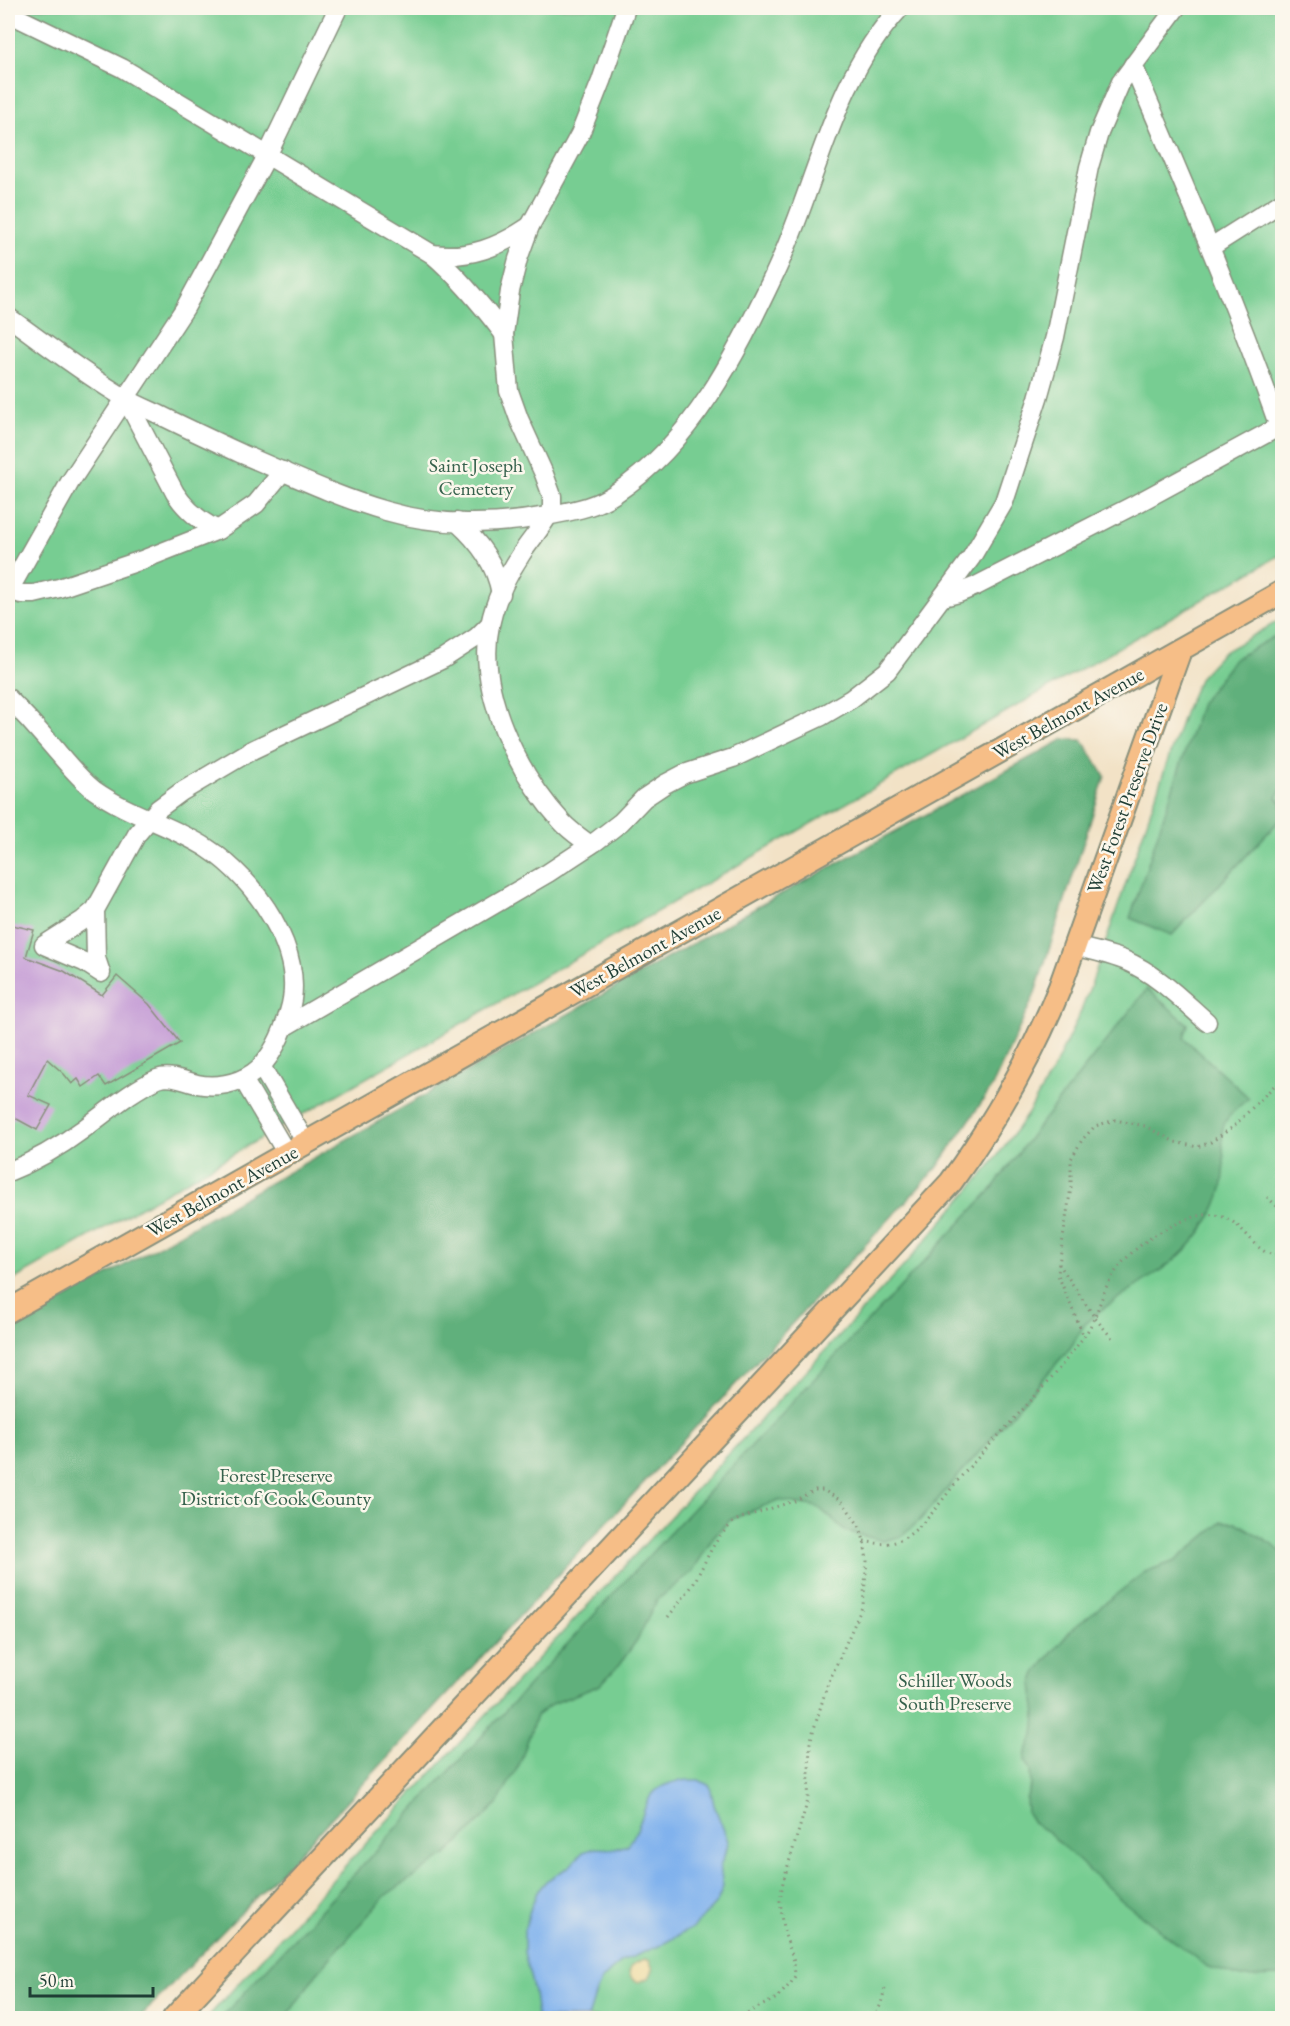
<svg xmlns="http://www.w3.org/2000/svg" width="1290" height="2026" viewBox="0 0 1290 2026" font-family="'EB Garamond',serif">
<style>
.green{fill:#77cd92;stroke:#4b8563;stroke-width:1.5}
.forest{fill:#61b07c;stroke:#407658;stroke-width:1.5}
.sand{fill:#eeda9e;stroke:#868c69;stroke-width:1.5}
.water{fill:#81b2ed;stroke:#507890;stroke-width:1.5}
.building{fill:#c39ad5}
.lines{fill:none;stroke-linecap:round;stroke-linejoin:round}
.minor-casing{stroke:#88907d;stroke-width:21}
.major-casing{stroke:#88907d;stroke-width:26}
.path{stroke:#88907d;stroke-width:3;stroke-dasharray:1.5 4.5;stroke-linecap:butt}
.minor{stroke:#fff;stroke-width:18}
.major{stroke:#f6be87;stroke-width:22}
.labels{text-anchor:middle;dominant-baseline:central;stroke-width:5;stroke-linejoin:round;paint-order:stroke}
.park-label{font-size:20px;fill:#35614c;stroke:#fbf7ec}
.street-label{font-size:20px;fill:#1f3d34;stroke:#fbf7ec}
</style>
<rect width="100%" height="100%" fill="#fbf7ec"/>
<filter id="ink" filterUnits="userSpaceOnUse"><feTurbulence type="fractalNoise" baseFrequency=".0167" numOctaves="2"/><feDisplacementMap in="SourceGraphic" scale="12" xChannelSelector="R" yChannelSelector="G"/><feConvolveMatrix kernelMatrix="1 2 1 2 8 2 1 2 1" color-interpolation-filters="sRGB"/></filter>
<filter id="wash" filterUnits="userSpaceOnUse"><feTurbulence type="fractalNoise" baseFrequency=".008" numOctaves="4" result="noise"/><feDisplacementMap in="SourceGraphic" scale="24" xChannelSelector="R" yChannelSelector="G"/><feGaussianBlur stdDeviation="1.35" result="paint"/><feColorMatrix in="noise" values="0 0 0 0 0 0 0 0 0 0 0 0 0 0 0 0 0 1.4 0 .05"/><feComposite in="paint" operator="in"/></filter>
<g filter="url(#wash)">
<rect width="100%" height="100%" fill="#f2e2c6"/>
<g class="green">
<polygon points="8,8 1282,8 1282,554 8,1283"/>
<polygon points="1282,619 1282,2018 207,2018 346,1865 902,1268 990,1166 1027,1115 1054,1068 1081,1011 1092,982 1184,713 1200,677 1222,653"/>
</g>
<g class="forest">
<polygon points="1282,632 1282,789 1276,797 1282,803 1282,821 1278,822 1172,935 1130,918 1201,703 1234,659"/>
<polygon points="1064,739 1082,740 1105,776 1034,996 992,1087 937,1168 298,1854 139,2018 8,2018 8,1331 759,906"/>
<path d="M 1147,989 L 1188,1024 L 1184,1038 L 1249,1098 C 1209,1129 1226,1132 1224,1174 C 1223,1195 1212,1217 1200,1233 C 1171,1273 1123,1289 1088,1321 C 1081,1328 1076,1340 1070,1348 L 920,1520 L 902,1536 L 883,1541 L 846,1531 L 818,1507 L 778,1500 L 730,1520 L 714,1536 L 692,1572 L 657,1600 L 637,1640 L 619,1665 L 600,1685 L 552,1704 L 536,1716 L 520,1763 L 497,1804 L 446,1855 L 386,1895 L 316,1974 L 286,2018 L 221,2018 L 668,1535 L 992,1189 L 1033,1133 Z"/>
<polygon points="1222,1522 1236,1522 1271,1543 1282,1553 1282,1976 1241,1977 1206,1966 1120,1899 1048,1832 1034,1824 1027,1813 1026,1799 1031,1785 1030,1771 1025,1761 1026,1752 1034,1735 1036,1715 1032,1684 1037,1671 1071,1630 1096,1610 1145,1572 1175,1561"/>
</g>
<path class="sand" d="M 645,1959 L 650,1961 L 653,1970 L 649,1978 L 639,1982 L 632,1979 L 629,1973 C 631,1964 636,1962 645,1959 Z"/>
<path class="water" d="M 687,1780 L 699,1780 L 710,1786 L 714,1805 L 728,1841 L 727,1848 L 720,1866 L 723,1887 L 717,1902 L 694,1927 L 659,1946 L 623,1961 L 611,1971 L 602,1980 L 596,1992 L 588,2018 L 537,2018 L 534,1992 L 524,1953 L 524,1931 L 530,1910 L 537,1892 L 546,1881 L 570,1866 L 583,1852 L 595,1848 L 615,1849 L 628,1845 C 651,1816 635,1785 687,1780 Z"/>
<g id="blocks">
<polygon class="building" points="8,924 34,930 26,957 64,971 102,995 117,976 149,1004 180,1043 106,1086 99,1076 83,1087 78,1079 72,1084 64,1074 47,1059 28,1095 51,1105 37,1130 15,1118 8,1124"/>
</g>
</g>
<g filter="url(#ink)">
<use href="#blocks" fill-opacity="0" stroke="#88907d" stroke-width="1.5"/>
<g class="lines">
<g class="minor-casing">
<g id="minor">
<path d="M 8,13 L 122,68 L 432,254 C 460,278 482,305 504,334"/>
<path d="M 1133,65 C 1184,185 1236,304 1279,427"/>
<polyline points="1211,247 1282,202"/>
<path d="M 432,254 C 469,259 499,247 530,226"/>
<path d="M 8,317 C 46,344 84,374 125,398 C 135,404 147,409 158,414 C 186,428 214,441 242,454 C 289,474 337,497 386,511 C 437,526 494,526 546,516 C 571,511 594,508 616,493 C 692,443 736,355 774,275 C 817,186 831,82 900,8"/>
<path d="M 126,399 L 175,493 C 186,510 199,521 218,530"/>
<path d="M 457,522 C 479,542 496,564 501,594"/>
<polyline points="9,590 21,594 34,594 59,588 142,560 218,530 256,504 283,471"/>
<polyline points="8,592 70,482 185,308 267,156 338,8"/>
<polyline points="943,597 959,593 976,586 1136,504 1282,425"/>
<path d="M 8,698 C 22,712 35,726 48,741 C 63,758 76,776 94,790 C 129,815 171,825 207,848 C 255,879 308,953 289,1012 C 283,1032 271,1061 253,1073 C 237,1084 215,1088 197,1084 C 184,1081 170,1074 157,1079 C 130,1091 106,1113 82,1130 C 58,1148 35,1161 8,1172"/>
<path d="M 590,845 C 581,838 570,831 562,822 C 518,774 476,691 490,625 C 495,600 508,574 522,553 C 532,538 545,524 552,508 L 552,496 L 544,474 L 519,419 L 509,391 L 504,334 L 510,291 L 518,259 L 530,226 L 580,134 L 601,81 L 626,8"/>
<polyline points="95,910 96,958 101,973 84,962 44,945 83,920 95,910 137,834 158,809 181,792 252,750 443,659 477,637 490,624"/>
<path d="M 1074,946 C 1091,950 1108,954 1124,960 C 1157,974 1181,999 1207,1022"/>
<polyline points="284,1027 548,873 595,842 621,822 644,798 665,784 684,774 733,758 822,716 851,699 887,671 971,558 1004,502 1038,398 1055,337 1089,167 1099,133 1121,82 1176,8"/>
<polyline points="261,1066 306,1143"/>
<polyline points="243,1079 287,1154"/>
</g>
</g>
<g class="major-casing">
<g id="major">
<polyline points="8,1311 1282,592"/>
<path d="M 174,2018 L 951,1182 C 996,1120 1031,1059 1060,987 L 1180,650"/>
</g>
</g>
<g class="path">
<polyline points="1267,1197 1282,1211"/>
<polyline points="1059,1264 1058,1275 1084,1337"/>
<polyline points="1112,1338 1095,1318 1059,1264 1071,1187 1071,1159 1082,1140 1095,1126 1115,1120 1145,1126 1175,1142 1197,1147 1211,1142 1233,1127 1274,1086"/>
<polyline points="1282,1383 1280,1397 1282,1408"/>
<path d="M 864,1541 C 878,1544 891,1546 904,1538 C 930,1522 945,1494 965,1472 C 1004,1428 1047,1387 1082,1339 C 1094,1324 1098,1307 1105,1290 C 1119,1257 1152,1233 1185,1220 C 1246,1196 1247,1262 1282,1254"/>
<polyline points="668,1617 693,1585 712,1548 720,1536 733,1522 741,1518 794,1501 815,1490 823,1490 842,1501 860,1527 864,1541 867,1561 863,1605 827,1686 813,1732 810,1743 808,1800 783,1882 780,1901 785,1935 794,1961 795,1976 791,1983 777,1998 737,2018"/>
<polyline points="874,2018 881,2004 885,1988"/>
</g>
<use href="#minor" class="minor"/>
<use href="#major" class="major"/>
</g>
</g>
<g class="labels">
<g class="park-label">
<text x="476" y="465">Saint Joseph<tspan x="476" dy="23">Cemetery</tspan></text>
<text x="276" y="1475">Forest Preserve<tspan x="276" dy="23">District of Cook County</tspan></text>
<text x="955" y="1680">Schiller Woods<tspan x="955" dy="23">South Preserve</tspan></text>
</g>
<g class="street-label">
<text transform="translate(1068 713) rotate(-29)">West Belmont Avenue</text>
<text transform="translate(1127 798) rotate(-70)">West Forest Preserve Drive</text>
<text transform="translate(645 952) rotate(-29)">West Belmont Avenue</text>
<text transform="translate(222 1191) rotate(-29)">West Belmont Avenue</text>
</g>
</g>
<rect width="1290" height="2026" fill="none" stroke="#fbf7ec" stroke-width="30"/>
<path d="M30 1987v9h123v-9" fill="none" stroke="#1f3d34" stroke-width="3"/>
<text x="39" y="1987" font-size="18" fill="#1f3d34" stroke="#fbf7ec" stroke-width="4.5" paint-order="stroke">50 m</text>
</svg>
